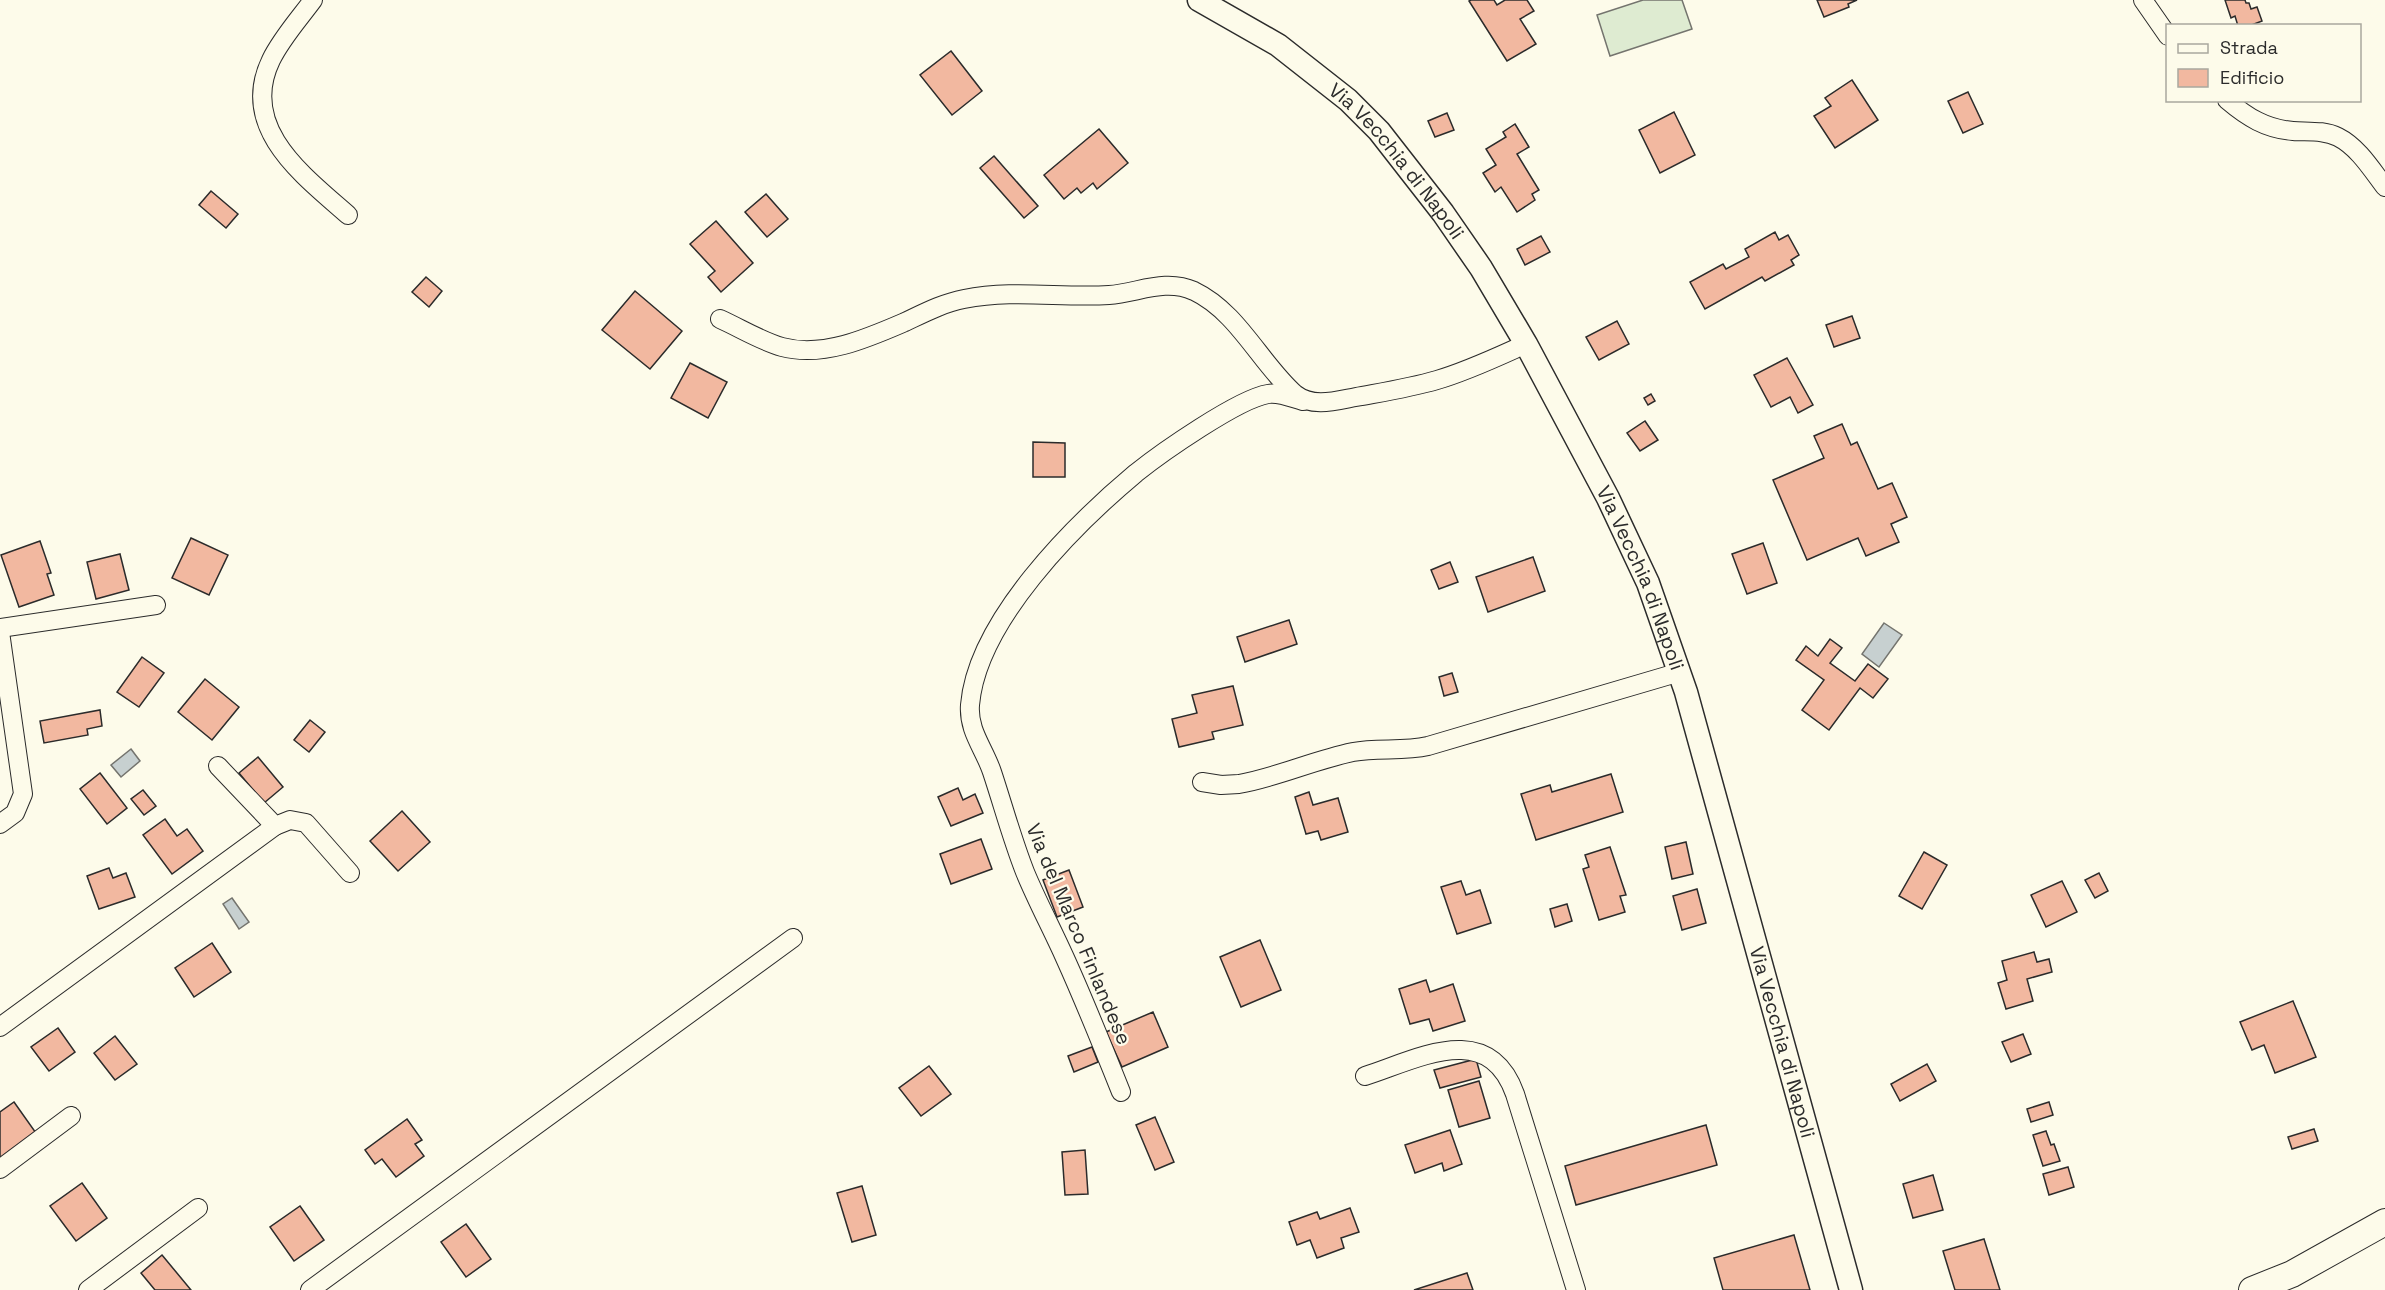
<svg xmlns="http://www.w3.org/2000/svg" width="2385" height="1290" viewBox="0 0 2385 1290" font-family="'Space Grotesk',sans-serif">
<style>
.green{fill:#deebd1;stroke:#74746e;stroke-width:1.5}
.water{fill:#c7d0d0;stroke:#74746e;stroke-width:1.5}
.building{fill:#f2b8a0;stroke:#2b2b2b;stroke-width:1.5}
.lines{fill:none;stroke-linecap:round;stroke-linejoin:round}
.minor-casing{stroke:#2b2b2b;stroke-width:20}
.tertiary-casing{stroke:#2b2b2b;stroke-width:25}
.secondary-casing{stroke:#2b2b2b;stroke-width:28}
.minor{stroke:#fdfbea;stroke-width:18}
.tertiary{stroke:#fdfbea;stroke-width:22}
.secondary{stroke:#fdfbea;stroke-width:26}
.labels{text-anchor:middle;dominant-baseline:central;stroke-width:4.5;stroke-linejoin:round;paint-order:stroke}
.street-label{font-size:20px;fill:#2b2b2b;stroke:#fdfbea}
</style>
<rect width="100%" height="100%" fill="#fdfbea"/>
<polygon class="green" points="1643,0 1682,0 1692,29 1610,56 1597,15"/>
<g class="water">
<polygon points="1884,623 1902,635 1879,667 1862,654"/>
<polygon points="131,749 140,761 121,777 111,765"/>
<polygon points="232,898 249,922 239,929 223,904"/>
</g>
<g class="building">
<polygon points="1471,0 1494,0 1497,5 1505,0 1527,0 1534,11 1520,19 1536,44 1507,61 1469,1"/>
<polygon points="1817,0 1857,0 1848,4 1849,7 1824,17"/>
<polygon points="2225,0 2245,0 2246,3 2249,3 2251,9 2257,7 2262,21 2249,26 2238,26 2235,16 2231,18"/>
<polygon points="951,51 982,91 952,115 920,75"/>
<polygon points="1852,80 1878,120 1835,148 1814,116 1831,106 1825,98"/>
<polygon points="1968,92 1983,124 1963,133 1948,101"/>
<polygon points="1674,112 1695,155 1660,173 1639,130"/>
<polygon points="1447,113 1454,130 1435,137 1428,121"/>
<polygon points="1515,124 1529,147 1517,154 1539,190 1532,194 1535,200 1517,212 1501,187 1495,192 1483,173 1496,165 1486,149 1506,137 1503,132"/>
<polygon points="1099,129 1128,163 1097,189 1093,183 1081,193 1077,188 1064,199 1044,175"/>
<polygon points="994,156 1038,206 1024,218 980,168"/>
<polygon points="211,191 238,214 226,228 199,205"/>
<polygon points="766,194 788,219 767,237 745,212"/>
<polygon points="716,221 753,263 721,292 708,277 715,271 690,244"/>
<polygon points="1775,232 1779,240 1788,235 1799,255 1791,260 1794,265 1765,281 1762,277 1705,309 1690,282 1723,264 1726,269 1749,257 1745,249"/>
<polygon points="1541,236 1550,252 1525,265 1517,249"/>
<polygon points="426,277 442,291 429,307 412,292"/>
<polygon points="635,291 682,331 650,369 602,330"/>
<polygon points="1852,316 1860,338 1834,347 1826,325"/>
<polygon points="1617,321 1629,344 1599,360 1586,337"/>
<polygon points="1787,358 1813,405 1798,413 1790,397 1771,407 1754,375"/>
<polygon points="690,363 727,382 708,418 671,398"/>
<polygon points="1651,394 1655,401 1648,405 1644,398"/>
<polygon points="1645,421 1658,440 1640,451 1627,433"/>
<polygon points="1842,424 1851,445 1857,442 1878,489 1892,483 1907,517 1891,524 1899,542 1866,556 1858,538 1807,560 1773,480 1824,458 1814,436"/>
<polygon points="1033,442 1065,443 1065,477 1033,477"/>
<polygon points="191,538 228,555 209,595 172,578"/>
<polygon points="40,541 51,573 47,574 54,595 19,607 1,555"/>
<polygon points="1763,543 1777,583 1747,594 1732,554"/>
<polygon points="120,554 129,590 96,599 87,562"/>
<polygon points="1533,557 1545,591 1488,612 1476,577"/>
<polygon points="1450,562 1458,582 1439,589 1431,570"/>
<polygon points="1289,620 1297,644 1245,662 1237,637"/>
<polygon points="1830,639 1842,648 1830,663 1855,681 1868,664 1888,679 1873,698 1860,688 1829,730 1802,710 1824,680 1796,660 1806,646 1818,656"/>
<polygon points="142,657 164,673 139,707 117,692"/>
<polygon points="1452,673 1458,692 1444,696 1439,677"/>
<polygon points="205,679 239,707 212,740 178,712"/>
<polygon points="1233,686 1243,725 1212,732 1214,739 1179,747 1172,719 1197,713 1192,695"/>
<polygon points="100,710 102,726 87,729 88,735 44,743 40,721"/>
<polygon points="310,720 325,732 309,752 294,740"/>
<polygon points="258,757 283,787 264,803 239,773"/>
<polygon points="100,773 127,808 107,824 80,789"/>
<polygon points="1611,774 1623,812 1536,840 1521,794 1550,785 1552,792"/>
<polygon points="958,788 963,800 975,794 983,813 951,826 938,797"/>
<polygon points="143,790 156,806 144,815 131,799"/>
<polygon points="1309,792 1313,805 1338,798 1348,832 1321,840 1318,831 1306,834 1295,797"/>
<polygon points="402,811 430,842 398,871 370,841"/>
<polygon points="165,819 177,836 187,829 203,851 172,874 143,835"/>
<polygon points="981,839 992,869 951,884 940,854"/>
<polygon points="1686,842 1693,874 1672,879 1665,847"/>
<polygon points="1610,847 1626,895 1620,896 1625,912 1599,920 1583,869 1589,867 1585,855"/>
<polygon points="1924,852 1947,865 1922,909 1899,896"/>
<polygon points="109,868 113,878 126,873 135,897 99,909 87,876"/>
<polygon points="1069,870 1083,907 1057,917 1043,880"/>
<polygon points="2099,873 2108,891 2095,898 2085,880"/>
<polygon points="1461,881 1466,895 1480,890 1491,923 1457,934 1441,887"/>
<polygon points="2062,881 2077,912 2046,927 2031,895"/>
<polygon points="1697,889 1706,923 1682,930 1673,896"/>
<polygon points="1567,904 1572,921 1555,927 1550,909"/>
<polygon points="1260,940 1281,990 1241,1007 1220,957"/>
<polygon points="212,943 231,972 194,997 175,968"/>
<polygon points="2034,952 2037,962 2049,959 2052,972 2027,979 2033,1001 2006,1009 1998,983 2007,980 2002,961"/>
<polygon points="1426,980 1430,992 1453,984 1465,1021 1433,1031 1429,1019 1410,1024 1399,989"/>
<polygon points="2293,1001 2316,1057 2275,1073 2264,1045 2252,1050 2240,1022"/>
<polygon points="1153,1012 1168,1047 1122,1067 1106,1032"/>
<polygon points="58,1028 75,1052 49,1071 31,1047"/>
<polygon points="2023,1034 2031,1054 2011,1062 2002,1042"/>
<polygon points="115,1036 137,1064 115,1080 94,1053"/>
<polygon points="1092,1047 1098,1062 1074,1072 1068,1056"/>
<polygon points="1476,1059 1481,1077 1440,1088 1434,1070"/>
<polygon points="1927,1064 1936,1081 1900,1101 1891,1084"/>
<polygon points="929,1066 951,1094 921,1116 899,1088"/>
<polygon points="1479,1081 1490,1118 1459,1127 1448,1090"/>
<polygon points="14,1102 36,1133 0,1159 0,1112"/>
<polygon points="2049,1102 2053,1115 2031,1122 2027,1109"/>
<polygon points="1155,1117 1174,1162 1155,1170 1136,1125"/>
<polygon points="407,1119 422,1140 415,1144 424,1156 396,1177 382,1159 375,1164 365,1150"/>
<polygon points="1706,1125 1717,1165 1576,1205 1565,1166"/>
<polygon points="2314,1129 2318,1141 2292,1149 2288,1137"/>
<polygon points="1450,1130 1462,1164 1444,1171 1442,1163 1415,1173 1405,1145"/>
<polygon points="2046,1131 2051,1145 2054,1144 2060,1161 2043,1166 2033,1135"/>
<polygon points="1085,1150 1088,1194 1065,1195 1062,1152"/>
<polygon points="2068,1167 2074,1187 2049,1195 2043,1174"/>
<polygon points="1933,1175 1943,1210 1913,1218 1903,1184"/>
<polygon points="82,1183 107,1218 76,1241 50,1206"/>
<polygon points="862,1186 876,1235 852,1242 837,1193"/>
<polygon points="300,1206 324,1240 294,1261 270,1227"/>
<polygon points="1350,1208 1359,1232 1341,1238 1344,1248 1317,1258 1310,1240 1297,1245 1289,1222 1317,1212 1320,1219"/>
<polygon points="466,1224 491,1259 466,1277 441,1242"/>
<polygon points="1794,1235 1810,1290 1723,1290 1714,1258"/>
<polygon points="1984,1239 2000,1290 1955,1290 1943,1251"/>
<polygon points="162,1255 191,1290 155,1290 141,1273"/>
<polygon points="1467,1273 1473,1290 1414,1290"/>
</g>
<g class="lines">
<g class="minor-casing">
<g id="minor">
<path d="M 313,0 C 299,19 281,39 271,60 C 238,128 304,176 348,215"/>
<polyline points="2143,0 2168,36"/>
<path d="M 2227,100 C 2247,117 2266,129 2293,131 C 2308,132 2324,130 2338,137 C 2358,147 2372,170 2385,187"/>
<path d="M 720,319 C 740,328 761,341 782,347 C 823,358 868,338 905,322 C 924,313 943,303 964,299 C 1014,289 1060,298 1109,295 C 1138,293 1165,278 1194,291 C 1238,312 1260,363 1295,394 C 1313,408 1335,401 1356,397 C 1383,392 1410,388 1437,380 C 1468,371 1497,357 1526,344"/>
<polyline points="0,628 156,605"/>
<polyline points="0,632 23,794 15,813 0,824"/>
<polyline points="218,766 275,826 290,820 306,823 350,873"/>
<path d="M 1202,782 L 1221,785 L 1239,784 C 1278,777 1314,760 1353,752 C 1377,747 1403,752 1428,746 L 1680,672"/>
<polyline points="0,1027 275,826"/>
<path d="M 1365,1076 C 1418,1059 1488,1019 1515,1094 L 1576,1290"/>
<path d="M 1121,1092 C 1103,1047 1085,1002 1065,958 C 1052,929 1037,901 1025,872 C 1012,839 1003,805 992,772 C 984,748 968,731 970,705 C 977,621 1074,525 1136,473 C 1161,453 1238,399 1268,394 C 1279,392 1292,398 1303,401"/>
<polyline points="0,1169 71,1116"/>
<polyline points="88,1290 198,1208"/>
<polyline points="310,1290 793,938"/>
</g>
</g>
<g class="tertiary-casing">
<g id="tertiary">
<path id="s1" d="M 1199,0 L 1278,45 L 1348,100 L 1379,131 L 1443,213 L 1481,268 L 1526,344 L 1608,498 L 1648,583 L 1686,692 L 1851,1290"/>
</g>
</g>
<g class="secondary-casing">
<polyline id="secondary" points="2252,1290 2292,1274 2385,1222"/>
</g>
<use href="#minor" class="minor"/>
<use href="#tertiary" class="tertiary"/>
<use href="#secondary" class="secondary"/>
</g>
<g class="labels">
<g class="street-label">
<text stroke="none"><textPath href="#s1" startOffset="258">Via Vecchia di Napoli</textPath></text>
<text stroke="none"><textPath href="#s1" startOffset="744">Via Vecchia di Napoli</textPath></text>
<text transform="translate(1079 934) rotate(67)">Via del Marco Finlandese</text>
<text stroke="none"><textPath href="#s1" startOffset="1230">Via Vecchia di Napoli</textPath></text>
</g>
</g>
<rect x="2166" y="24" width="195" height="78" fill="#fdfbea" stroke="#a9a89e" stroke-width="1.5"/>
<rect x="2178" y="44" width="30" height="9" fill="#fdfbea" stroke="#a9a89e" stroke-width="1.5"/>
<text x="2220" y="54" font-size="18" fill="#2b2b2b">Strada</text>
<rect x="2178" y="69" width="30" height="18" fill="#f2b8a0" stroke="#a9a89e" stroke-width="1.5"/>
<text x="2220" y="84" font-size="18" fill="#2b2b2b">Edificio</text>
</svg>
